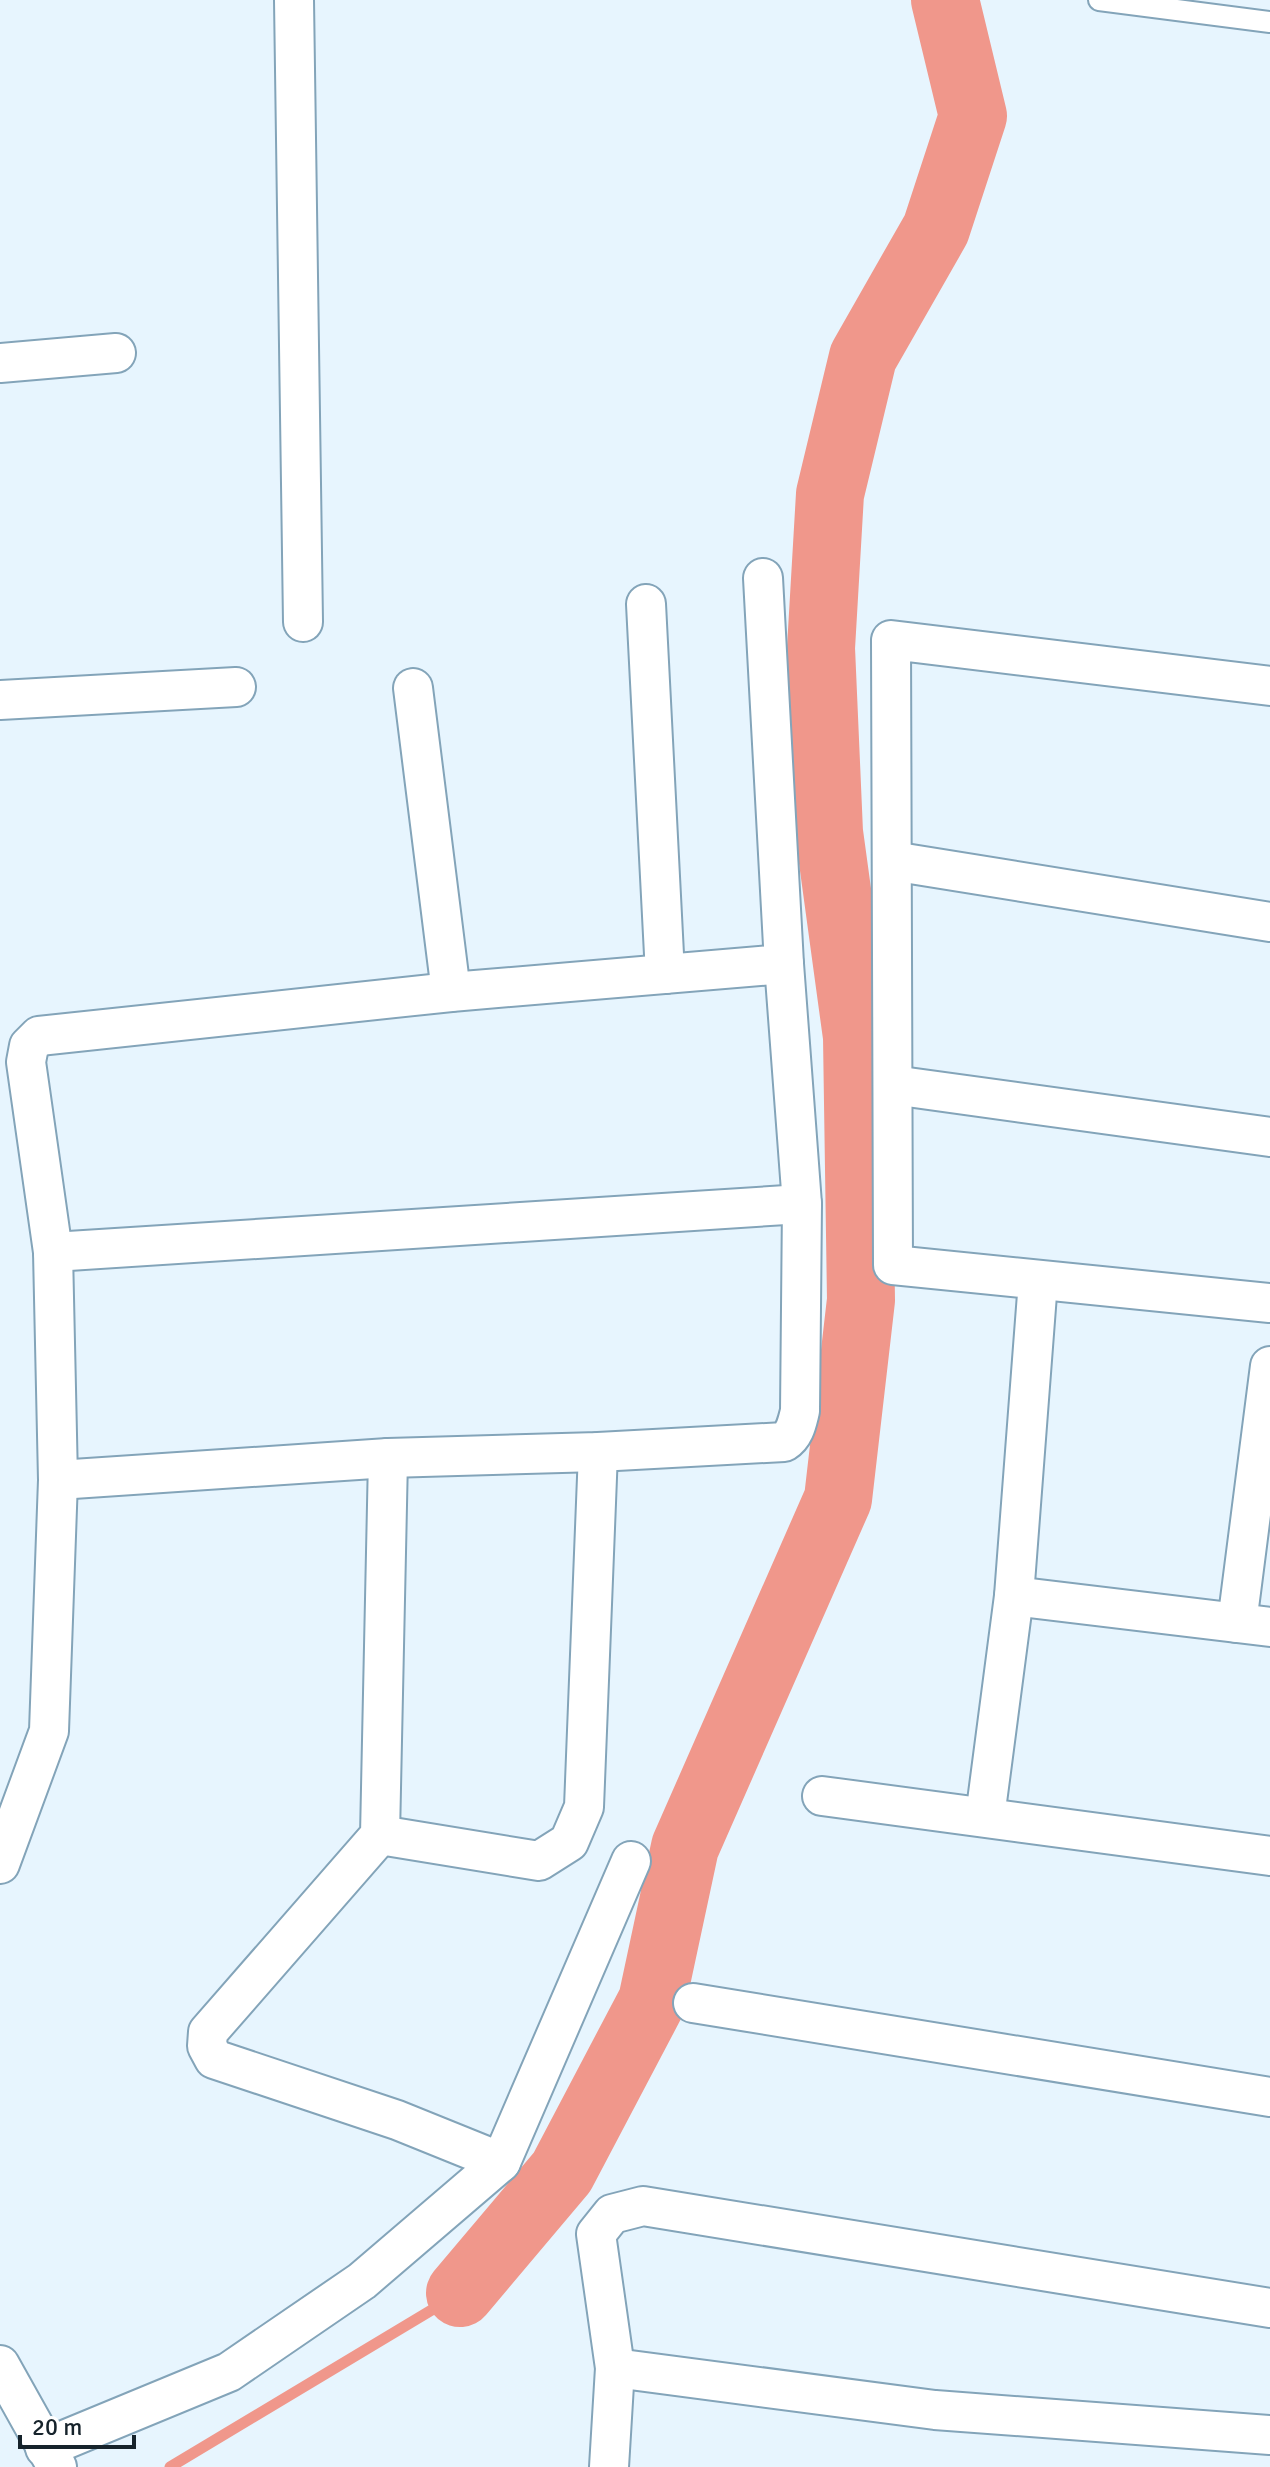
<svg xmlns="http://www.w3.org/2000/svg" width="1270" height="2467" viewBox="0 0 1270 2467" font-family="Signika,sans-serif">
<style>
.lines{fill:none;stroke-linecap:round;stroke-linejoin:round}
.stream{stroke:#f0978b;stroke-width:11}
.river{stroke:#f0978b;stroke-width:68}
.service-casing{stroke:#83a4b9;stroke-width:24}
.minor-casing{stroke:#83a4b9;stroke-width:42}
.service{stroke:#fff;stroke-width:20}
.minor{stroke:#fff;stroke-width:38}
</style>
<rect width="100%" height="100%" fill="#e7f5fe"/>
<g class="lines">
<polyline class="stream" points="170,2467 460,2293"/>
<polyline class="river" points="460,2293 562,2172 652,2001 685,1847 838,1499 861,1300 857,1037 829,832 821,648 830,494 863,357 936,229 973,116 945,0"/>
<g class="service-casing">
<polyline id="service" points="1099,0 1270,22"/>
</g>
<g class="minor-casing">
<g id="minor">
<polyline points="294,0 303,622"/>
<polyline points="0,363 116,353"/>
<polyline points="646,604 665,974"/>
<polyline points="1270,686 891,640 893,1265 1270,1303"/>
<polyline points="413,688 451,992"/>
<polyline points="0,700 236,687"/>
<polyline points="892,861 1270,922"/>
<polyline points="893,1085 1270,1137"/>
<polyline points="53,1252 802,1204"/>
<polyline points="388,1458 380,1835 208,2032 207,2046 214,2059 397,2120 501,2162"/>
<path d="M 58,1480 L 388,1458 L 598,1452 L 784,1442 C 795,1435 797,1423 800,1411 L 802,1204 L 784,964 L 763,578"/>
<polyline points="1014,1596 1270,1627"/>
<polyline points="1237,1623 1270,1366"/>
<polyline points="822,1796 1270,1856"/>
<polyline points="985,1817 1014,1596 1038,1281"/>
<polyline points="380,1835 539,1861 569,1842 584,1807 598,1452"/>
<polyline points="0,1864 49,1731 58,1480 53,1252 26,1062 29,1046 39,1036 451,992 784,964"/>
<polyline points="693,2003 1270,2097"/>
<polyline points="0,2365 57,2467"/>
<polyline points="615,2368 935,2410 1270,2435"/>
<polyline points="45,2448 229,2372 362,2281 501,2162 631,1861"/>
<polyline points="609,2467 615,2368 596,2234 612,2214 643,2206 1270,2308"/>
</g>
</g>
<use href="#service" class="service"/>
<use href="#minor" class="minor"/>
</g>
<path d="M20 2435v12h114v-12" fill="none" stroke="#16232b" stroke-width="4"/>
<text x="32" y="2435" font-size="24" fill="#16232b" stroke="#ffffff" stroke-width="6" paint-order="stroke">20 m</text>
</svg>
